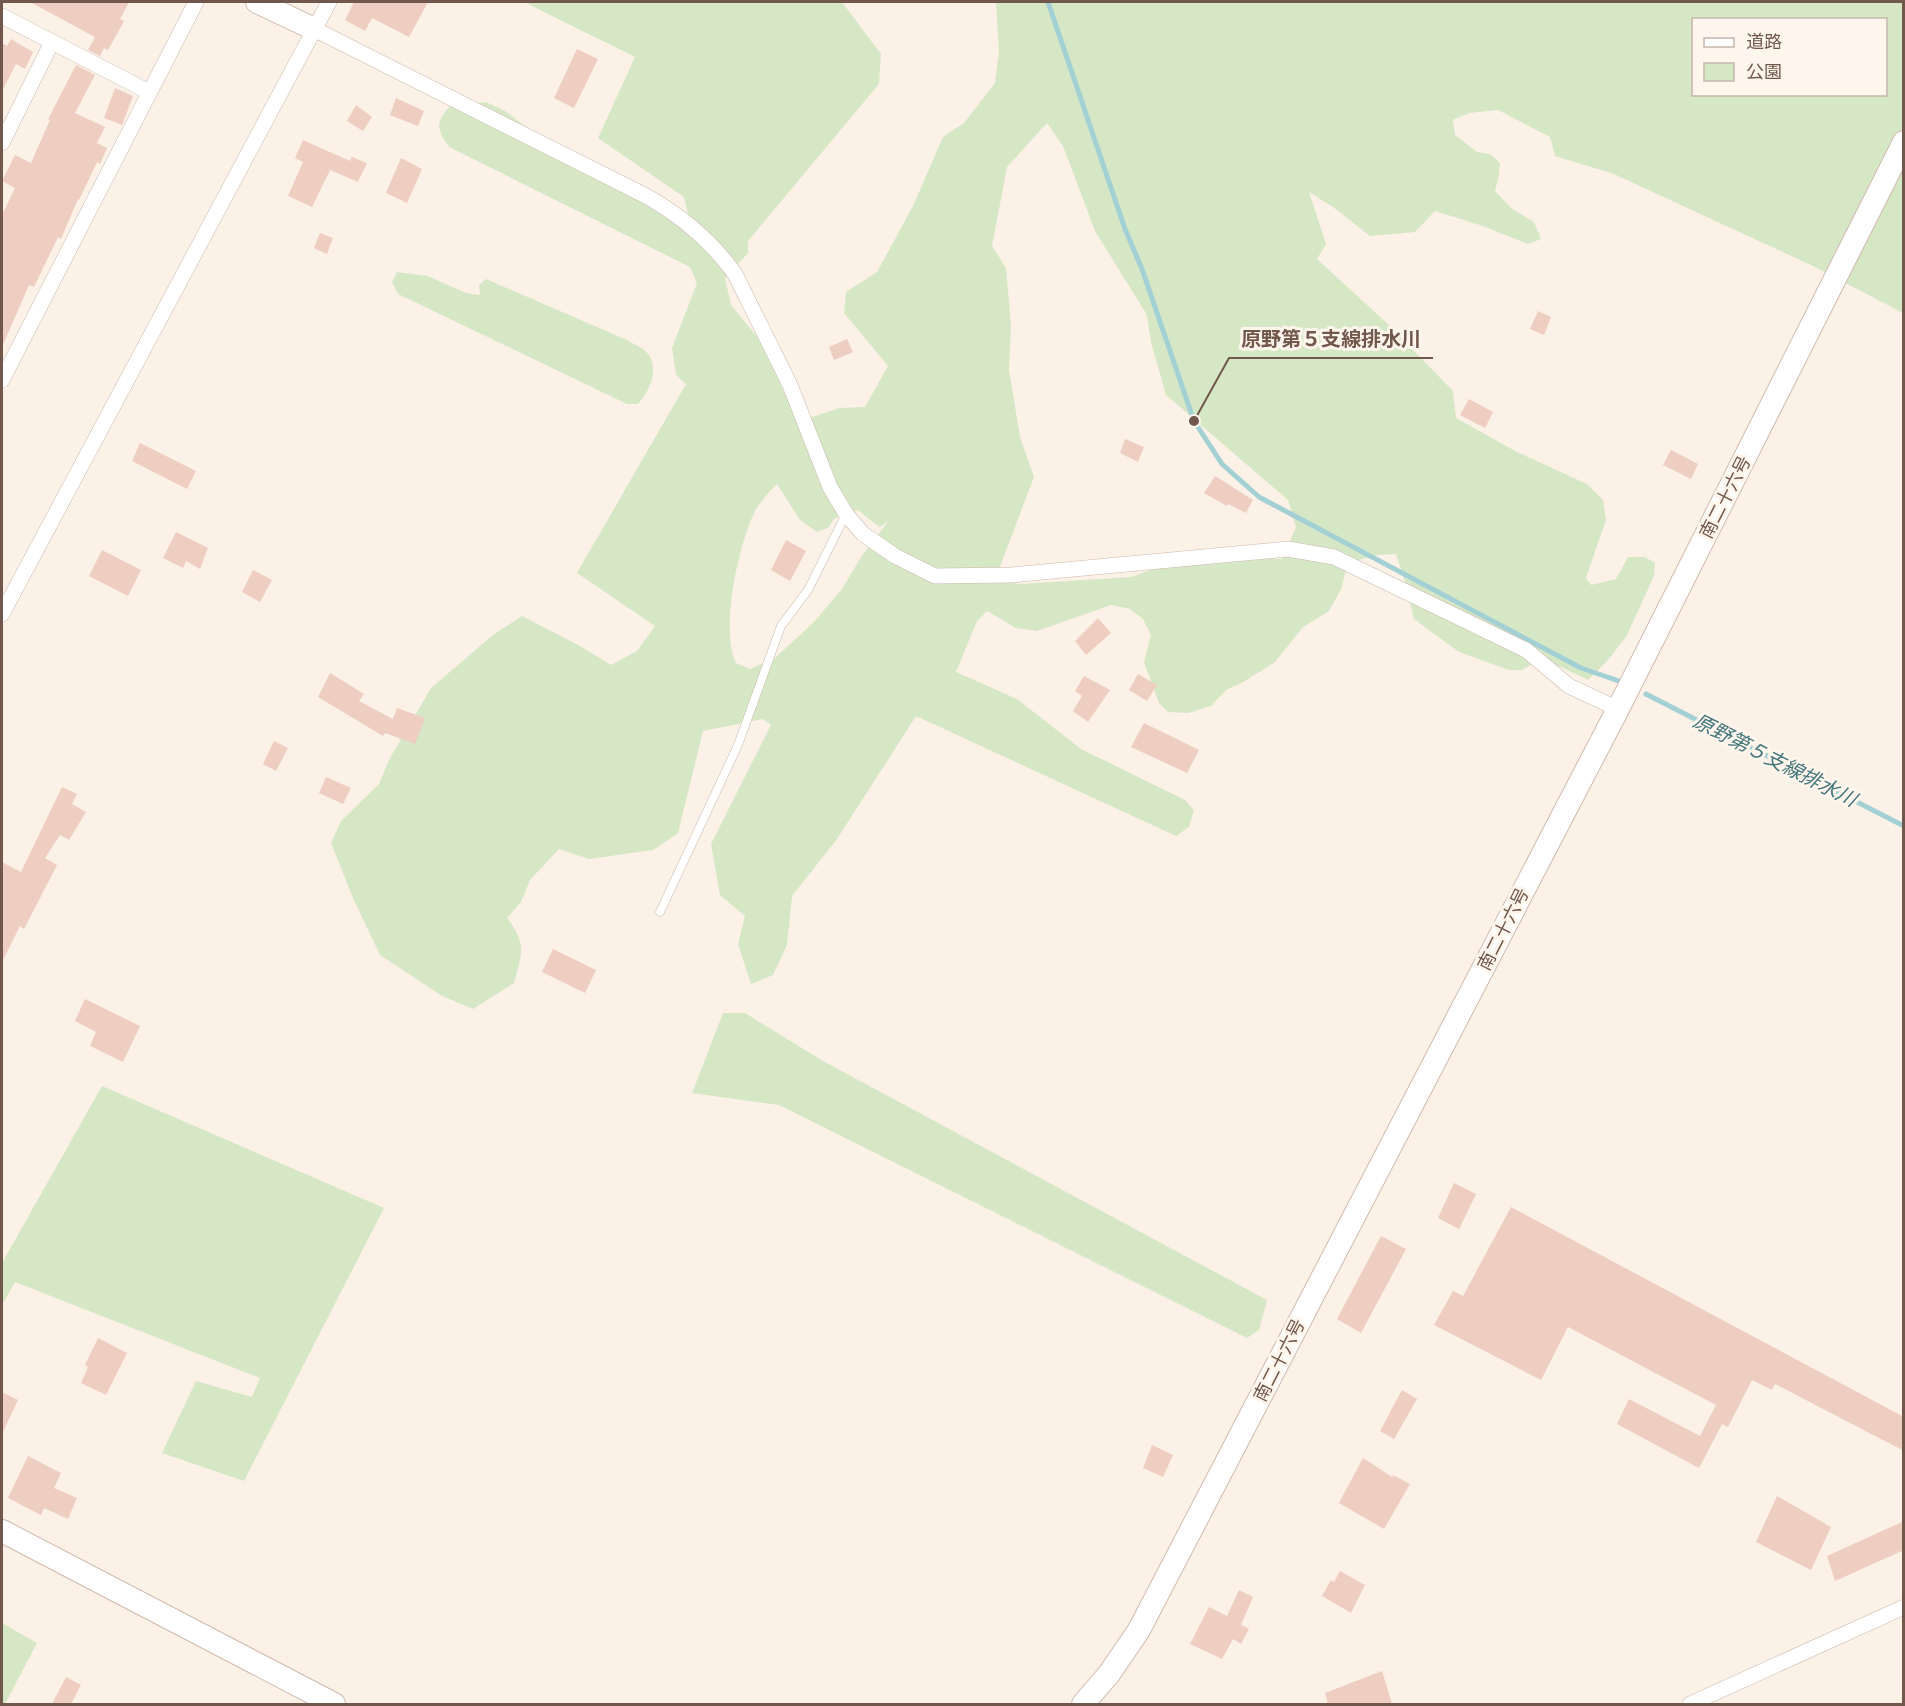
<svg xmlns="http://www.w3.org/2000/svg" width="1905" height="1706" viewBox="0 0 1905 1706" font-family="'Space Grotesk','Noto Sans JP',sans-serif">
<style>
.green{fill:#d6e7c6;fill-rule:evenodd}
.lines{fill:none;stroke-linecap:round;stroke-linejoin:round}
.stream{stroke:#a3d0d4;stroke-width:5}
.building{fill:#eecec0}
.lane-casing{stroke:#ccb8ad;stroke-width:9}
.street-casing{stroke:#ccb8ad;stroke-width:16}
.secondary-casing{stroke:#d0baae;stroke-width:24}
.lane{stroke:#fff;stroke-width:8}
.street{stroke:#fff;stroke-width:15}
.secondary{stroke:#fff;stroke-width:22}
.labels{text-anchor:middle;dominant-baseline:central;stroke-width:6;stroke-linejoin:round;paint-order:stroke}
.street-label{font-size:18px;fill:#72574d;stroke:#fef5ec}
.water-label{font-size:20px;font-style:italic;fill:#45787d;stroke:#fef5ec}
.leader{fill:none;stroke:#72574d;stroke-width:2}
.callout-dot{fill:#72574d;stroke:#fef5ec;stroke-width:2}
.callout-label{font-size:20px;text-anchor:middle;font-weight:bold;fill:#72574d;stroke:#fef5ec;stroke-width:6;stroke-linejoin:round;paint-order:stroke}
</style>
<rect width="100%" height="100%" fill="#fbf1e6"/>
<g class="green">
<path d="M 524,2 L 842,2 L 881,54 L 879,84 L 748,241 L 748,253 L 725,278 L 731,305 L 763,344 L 797,422 L 839,408 L 865,407 L 888,366 L 844,313 L 846,292 L 877,272 L 913,206 L 943,137 L 964,123 L 995,83 L 999,51 L 996,2 L 1903,2 L 1903,313 L 1811,265 L 1614,174 L 1555,156 L 1550,137 L 1498,110 L 1469,113 L 1453,120 L 1455,135 L 1477,152 L 1490,154 L 1500,163 L 1499,175 L 1495,191 L 1511,208 L 1534,222 L 1541,239 L 1528,244 L 1483,226 L 1435,211 L 1415,232 L 1370,236 L 1333,207 L 1309,192 L 1326,244 L 1317,259 L 1390,326 L 1453,391 L 1456,418 L 1517,452 L 1587,484 L 1603,500 L 1606,520 L 1586,578 L 1591,585 L 1616,579 L 1628,557 L 1645,557 L 1655,563 L 1654,576 L 1626,637 L 1607,661 L 1588,680 L 1542,658 L 1522,670 L 1509,670 L 1459,652 L 1414,619 L 1407,588 L 1396,554 L 1377,555 L 1348,563 L 1341,589 L 1329,611 L 1303,627 L 1275,662 L 1243,682 L 1226,690 L 1211,706 L 1188,713 L 1168,712 L 1159,703 L 1144,662 L 1151,635 L 1143,619 L 1130,609 L 1111,605 L 1037,631 L 1016,628 L 987,611 L 977,621 L 956,672 L 1017,699 L 1081,749 L 1185,800 L 1194,810 L 1189,827 L 1176,836 L 916,716 L 837,839 L 792,896 L 787,945 L 773,975 L 751,984 L 738,944 L 745,916 L 720,895 L 711,844 L 771,725 L 763,719 L 703,731 L 678,833 L 653,850 L 589,859 L 559,849 L 530,880 L 521,902 L 507,918 C 527,944 522,953 514,983 L 473,1009 L 442,996 L 380,955 L 353,898 L 331,843 L 341,821 L 379,784 L 389,760 L 431,688 L 493,635 L 522,616 L 580,646 L 611,665 L 637,651 L 655,626 L 577,573 L 686,384 L 676,375 L 672,348 L 697,283 L 690,267 L 449,147 C 437,130 435,123 449,107 L 486,102 L 505,111 L 589,175 L 650,204 L 688,214 L 684,197 L 598,138 L 635,57 ZM 1694,20 L 1886,20 L 1886,94 L 1694,94 ZM 1047,123 L 1063,146 L 1095,231 L 1147,315 L 1151,342 L 1166,395 L 1288,500 L 1296,527 L 1282,559 L 1256,559 L 1156,568 L 1131,577 L 1020,584 L 995,580 L 1034,477 L 1020,437 L 1009,370 L 1011,325 L 1006,268 L 992,246 L 1007,167 ZM 777,484 L 800,520 L 817,532 L 828,528 L 834,519 L 858,510 L 879,527 L 888,522 L 863,554 L 842,589 L 813,623 L 775,658 L 750,669 L 736,663 C 720,630 738,547 754,513 C 759,503 769,492 777,484 Z"/>
<path d="M 397,272 L 428,276 L 466,293 L 480,295 L 479,285 L 486,279 L 627,340 C 633,344 644,348 648,354 C 660,369 649,392 638,404 L 627,404 L 398,294 L 392,282 Z"/>
<polygon points="723,1013 745,1013 823,1061 1267,1300 1259,1330 1247,1338 779,1105 692,1093"/>
<polygon points="102,1086 384,1208 244,1481 162,1453 196,1381 252,1397 260,1378 15,1282 2,1305 2,1263"/>
<polygon points="2,1623 37,1643 5,1704 2,1704"/>
</g>
<g class="lines">
<g class="stream">
<polyline points="1048,2 1125,229 1142,269 1194,421 1222,464 1259,497 1581,668 1619,681"/>
<polyline points="1646,694 1904,826"/>
</g>
</g>
<g class="building">
<polygon points="30,2 129,2 120,19 124,21 108,50 104,48 100,56 88,50 95,37"/>
<polygon points="354,2 428,2 409,37 372,18 365,31 345,20"/>
<polygon points="11,39 33,52 25,69 16,64 2,91 2,43 7,46"/>
<polygon points="577,49 598,59 574,108 554,98"/>
<polygon points="76,65 95,75 75,113 105,127 97,143 107,148 100,164 97,162 79,200 78,199 61,239 58,237 34,287 29,285 2,347 2,215 15,188 2,181 15,155 31,163 50,120 48,119"/>
<polygon points="115,88 133,96 122,125 104,118"/>
<polygon points="396,98 424,111 418,126 390,115"/>
<polygon points="356,105 372,117 363,131 347,121"/>
<polygon points="303,140 350,161 352,157 367,163 358,182 330,170 312,207 288,196 303,162 295,158"/>
<polygon points="401,158 422,169 407,203 386,193"/>
<polygon points="320,233 333,238 327,254 314,248"/>
<polygon points="1538,311 1551,317 1544,335 1530,329"/>
<polygon points="847,339 853,352 834,360 829,347"/>
<polygon points="1469,399 1493,412 1485,428 1460,415"/>
<polygon points="1125,439 1144,447 1138,462 1120,453"/>
<polygon points="140,443 196,471 187,489 132,461"/>
<polygon points="1671,450 1698,464 1691,479 1663,465"/>
<polygon points="1215,476 1253,500 1246,513 1228,504 1227,506 1204,493"/>
<polygon points="176,532 208,548 200,569 186,561 183,568 163,558"/>
<polygon points="786,540 806,551 790,581 771,570"/>
<polygon points="102,550 141,570 128,596 89,576"/>
<polygon points="253,570 272,580 260,602 242,592"/>
<polygon points="1098,618 1111,633 1086,655 1075,641"/>
<polygon points="330,673 364,694 359,701 393,719 397,708 425,718 415,744 385,733 383,736 318,697"/>
<polygon points="1138,674 1157,685 1147,701 1129,690"/>
<polygon points="1084,676 1110,690 1088,722 1073,711 1082,696 1075,691"/>
<polygon points="1144,723 1199,750 1187,773 1131,747"/>
<polygon points="274,741 288,748 276,771 263,764"/>
<polygon points="326,777 351,788 343,804 319,793"/>
<polygon points="62,787 77,794 72,804 86,812 69,840 60,835 45,858 57,865 24,929 20,926 2,962 2,862 21,872"/>
<polygon points="553,949 596,970 585,993 542,972"/>
<polygon points="85,999 140,1026 123,1062 90,1046 96,1032 75,1021"/>
<polygon points="1454,1183 1476,1194 1459,1229 1438,1218"/>
<polygon points="1511,1207 1904,1417 1904,1451 1775,1384 1772,1390 1752,1380 1728,1427 1722,1424 1699,1468 1617,1424 1629,1399 1700,1436 1716,1405 1568,1327 1541,1380 1434,1325 1453,1291 1463,1296"/>
<polygon points="1381,1236 1406,1249 1361,1333 1337,1319"/>
<polygon points="98,1338 127,1353 106,1395 81,1383 88,1367 85,1365"/>
<polygon points="1402,1390 1417,1399 1394,1439 1380,1431"/>
<polygon points="2,1392 18,1400 2,1434"/>
<polygon points="1152,1445 1173,1455 1163,1477 1143,1468"/>
<polygon points="28,1456 61,1473 54,1488 77,1498 68,1519 44,1508 41,1515 8,1498"/>
<polygon points="1363,1458 1392,1477 1393,1475 1410,1484 1384,1529 1339,1503"/>
<polygon points="1777,1496 1831,1527 1811,1570 1756,1542"/>
<polygon points="1904,1521 1904,1550 1835,1581 1827,1556"/>
<polygon points="1340,1571 1365,1585 1351,1613 1322,1596 1331,1580 1334,1582"/>
<polygon points="1239,1590 1253,1597 1241,1625 1249,1629 1241,1644 1233,1639 1222,1659 1190,1644 1209,1607 1227,1616"/>
<polygon points="1382,1671 1392,1704 1328,1704 1325,1693"/>
<polygon points="66,1677 81,1685 71,1704 52,1704"/>
</g>
<g class="lines">
<g class="lane-casing">
<polyline id="lane" points="660,912 738,745 781,626 808,590 846,514"/>
</g>
<g class="street-casing">
<g id="street">
<polyline points="2,16 149,92"/>
<path d="M 314,29 L 648,197 C 681,216 713,243 735,274 L 790,385 L 830,487 L 846,514 L 863,534 L 895,556 L 935,576 L 1011,575 L 1288,549 L 1334,557 L 1526,650 L 1569,686 L 1618,709"/>
<polyline points="2,143 52,42"/>
<polyline points="2,380 196,2"/>
<polyline points="2,614 329,2"/>
<polyline points="1690,1704 1904,1607"/>
</g>
</g>
<g class="secondary-casing">
<g id="secondary">
<polyline points="257,2 314,29"/>
<polyline points="2,1531 334,1704"/>
<polyline points="1083,1704 1109,1674 1139,1630 1618,709 1904,142"/>
</g>
</g>
<use href="#lane" class="lane"/>
<use href="#street" class="street"/>
<use href="#secondary" class="secondary"/>
</g>
<g class="labels">
<g class="street-label">
<text transform="translate(1725 497) rotate(-63)">南二十六号</text>
<text transform="translate(1503 929) rotate(-63)">南二十六号</text>
<text transform="translate(1279 1360) rotate(-63)">南二十六号</text>
</g>
<g class="water-label">
<text transform="translate(1775 760) rotate(27)">原野第５支線排水川</text>
</g>
</g>
<path class="leader" d="M1194 421L1229 358H1433"/>
<circle class="callout-dot" cx="1194" cy="421" r="6"/>
<g class="callout-label">
<text x="1331" y="346">原野第５支線排水川</text>
</g>
<rect width="1905" height="1706" fill="none" stroke="#72574d" stroke-width="6"/>
<rect x="1692" y="18" width="195" height="78" fill="#fef5ec" stroke="#c6b6ac" stroke-width="1.5"/>
<rect x="1704" y="38" width="30" height="9" fill="#ffffff" stroke="#c6b6ac" stroke-width="1.5"/>
<text x="1746" y="48" font-size="18" fill="#72574d">道路</text>
<rect x="1704" y="63" width="30" height="18" fill="#d6e7c6" stroke="#c6b6ac" stroke-width="1.5"/>
<text x="1746" y="78" font-size="18" fill="#72574d">公園</text>
</svg>
